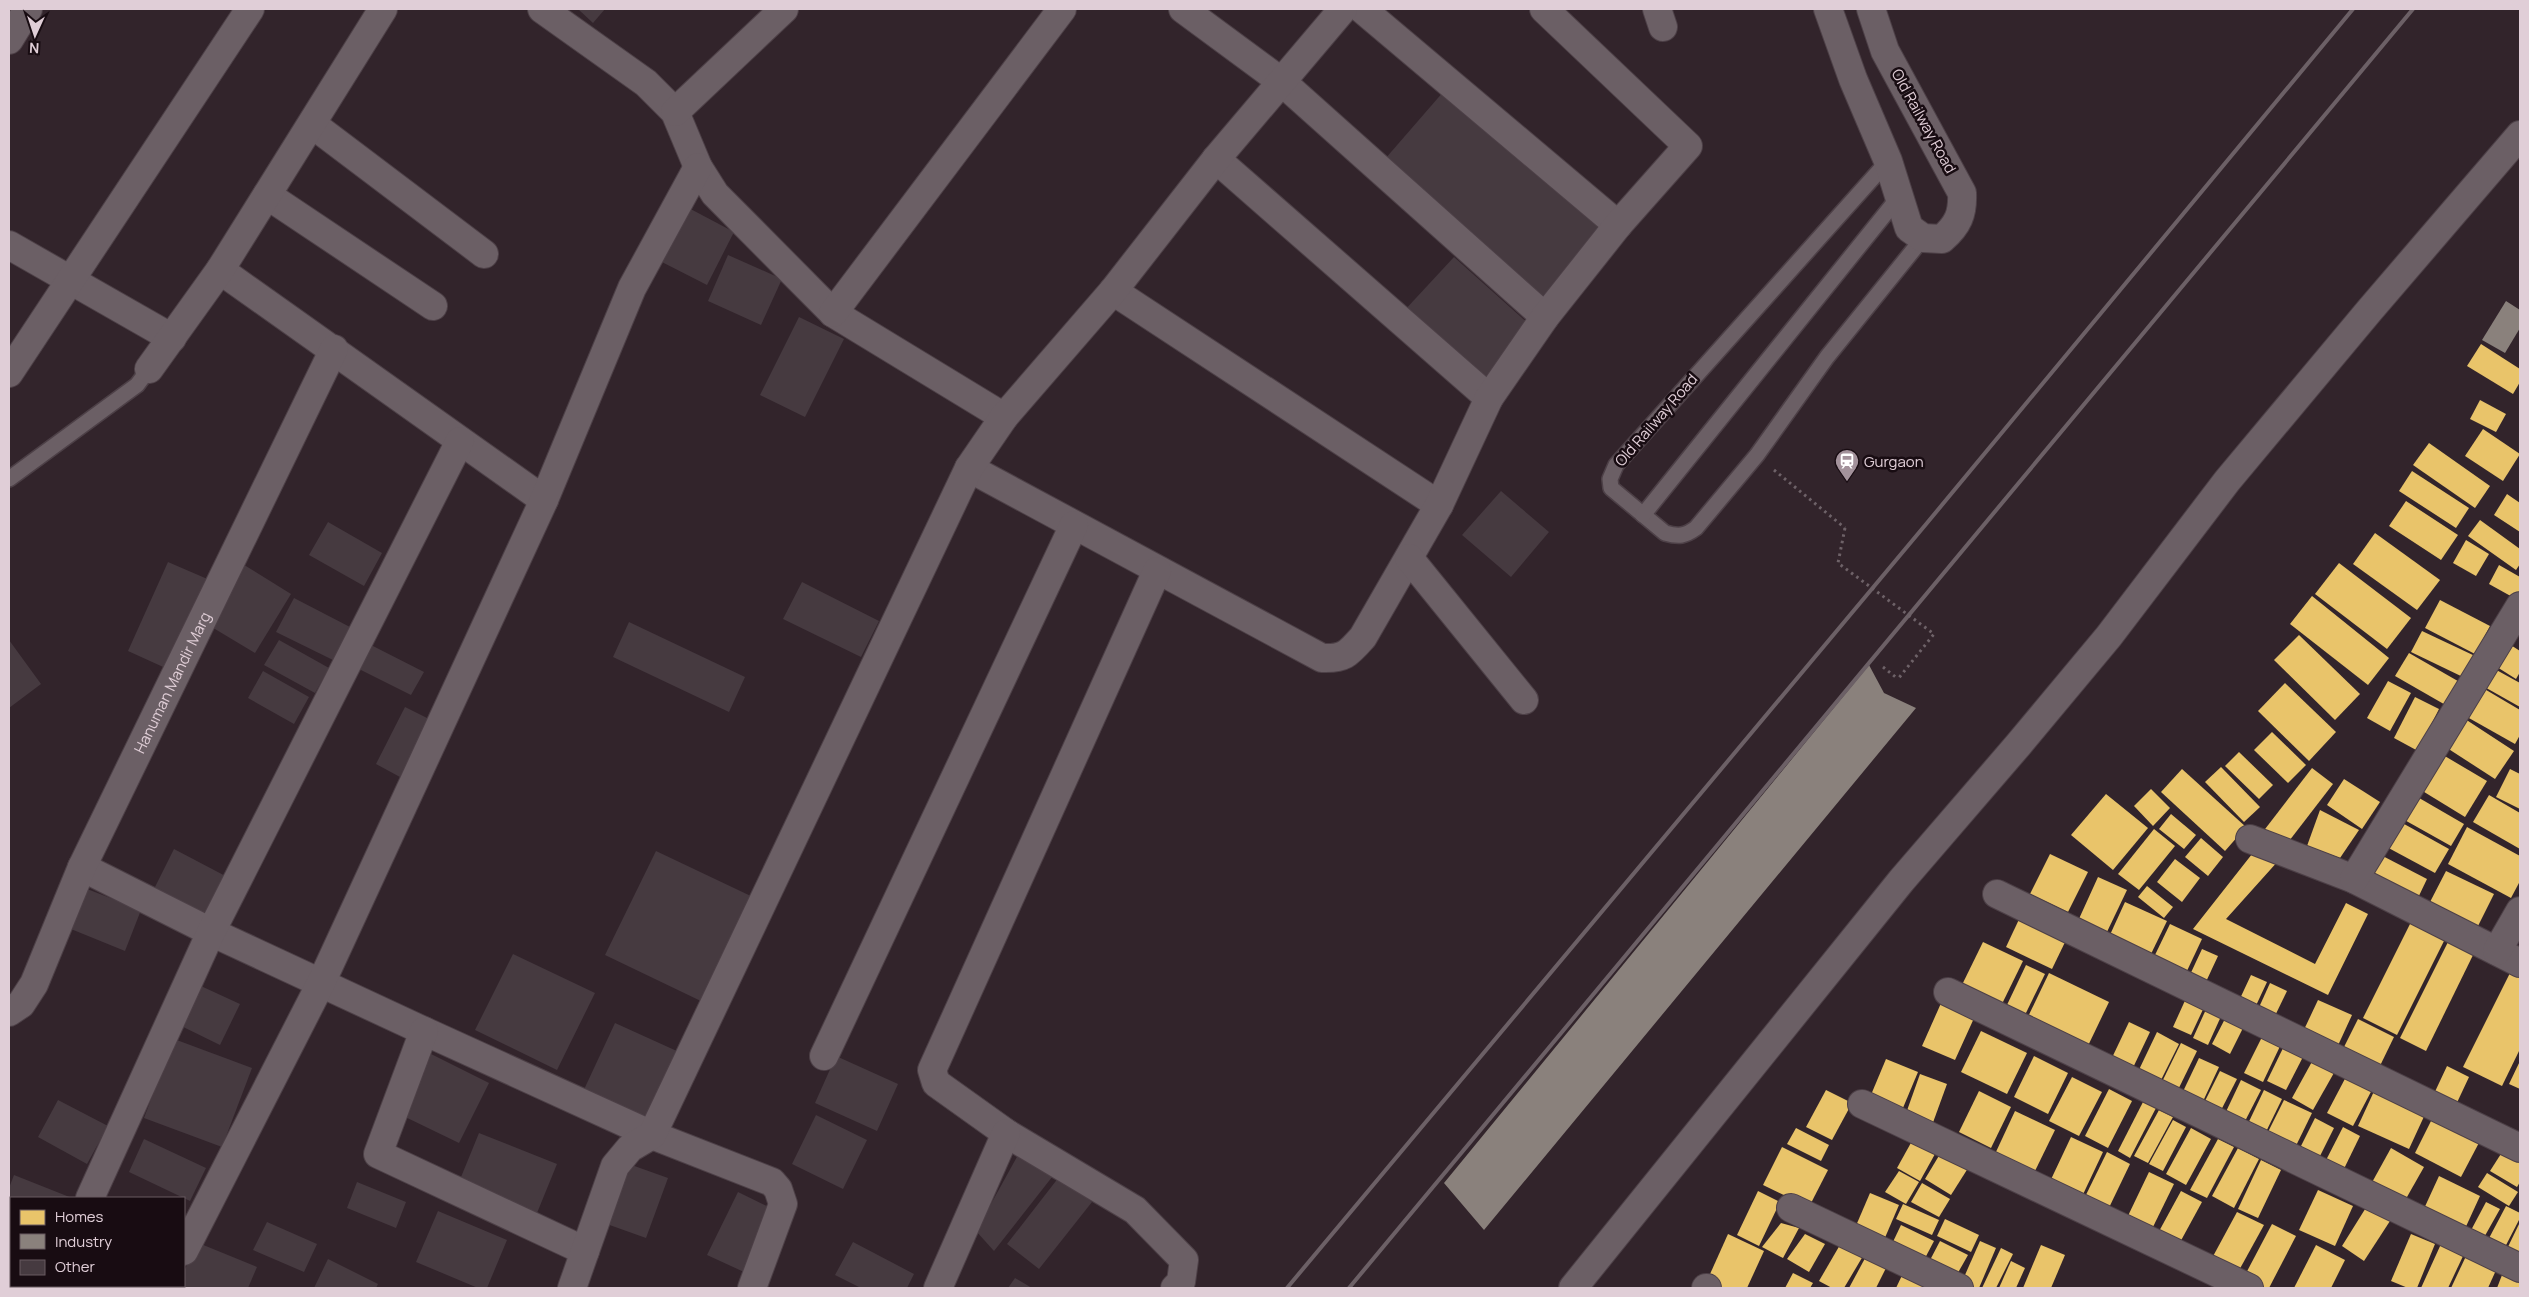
<svg xmlns="http://www.w3.org/2000/svg" width="2529" height="1297" viewBox="0 0 2529 1297" font-family="Manrope,sans-serif">
<style>
.homes{fill:#e9c46a}
.industry{fill:#8a817c}
.building{fill:#463a40}
.lines{fill:none;stroke-linecap:round;stroke-linejoin:round}
.service-casing{stroke:#4d4047;stroke-width:18}
.minor-casing{stroke:#4d4047;stroke-width:30}
.secondary-casing{stroke:#4d4047;stroke-width:30}
.path{stroke:#6e6268;stroke-width:3;stroke-dasharray:2.5 4;stroke-linecap:butt}
.service{stroke:#6b5f65;stroke-width:15}
.minor{stroke:#6b5f65;stroke-width:28}
.secondary{stroke:#6b5f65;stroke-width:28}
.rail{stroke:#6c6066;stroke-width:4}
.path-bridge{stroke:#6e6268;stroke-width:3;stroke-dasharray:2.5 4;stroke-linecap:butt}
.labels{text-anchor:middle;dominant-baseline:central;stroke-width:5;stroke-linejoin:round;paint-order:stroke}
.street-label{font-size:15px;fill:#e0ced7;stroke:#180c12}
.poi-label{font-size:15px;fill:#e0ced7;stroke:#180c12;text-anchor:start}
</style>
<rect width="100%" height="100%" fill="#32242b"/>
<g class="homes">
<polygon points="2481,344 2520,369 2520,382 2513,394 2467,366"/>
<polygon points="2480,400 2506,414 2496,432 2470,419"/>
<polygon points="2483,429 2520,454 2503,481 2465,456"/>
<polygon points="2429,443 2490,486 2475,508 2413,465"/>
<polygon points="2412,471 2469,508 2456,528 2399,491"/>
<polygon points="2507,494 2520,503 2520,532 2494,515"/>
<polygon points="2406,501 2458,535 2441,560 2389,526"/>
<polygon points="2480,520 2520,549 2520,564 2516,570 2468,536"/>
<polygon points="2375,533 2440,580 2417,610 2353,564"/>
<polygon points="2466,540 2489,554 2476,576 2453,563"/>
<polygon points="2339,563 2411,618 2387,649 2315,594"/>
<polygon points="2499,565 2520,577 2520,592 2516,599 2489,584"/>
<polygon points="2312,596 2389,658 2368,685 2290,624"/>
<polygon points="2440,600 2490,626 2475,654 2425,628"/>
<polygon points="2422,631 2475,656 2465,678 2411,652"/>
<polygon points="2299,635 2360,694 2335,720 2274,660"/>
<polygon points="2503,640 2520,651 2520,672 2516,679 2489,662"/>
<polygon points="2409,653 2463,684 2449,707 2395,676"/>
<polygon points="2491,667 2520,683 2520,707 2481,685"/>
<polygon points="2388,681 2411,693 2390,731 2367,718"/>
<polygon points="2285,683 2336,732 2309,761 2258,711"/>
<polygon points="2476,684 2520,710 2520,735 2515,744 2460,713"/>
<polygon points="2415,697 2439,709 2418,751 2394,738"/>
<polygon points="2462,717 2514,751 2495,779 2444,746"/>
<polygon points="2272,732 2306,765 2288,783 2254,750"/>
<polygon points="2239,752 2273,785 2259,799 2225,766"/>
<polygon points="2438,752 2487,781 2465,817 2416,787"/>
<polygon points="2221,767 2260,807 2244,822 2205,782"/>
<polygon points="2312,768 2333,784 2283,849 2262,833"/>
<polygon points="2182,769 2246,827 2225,851 2161,792"/>
<polygon points="2510,769 2520,774 2520,809 2496,797"/>
<polygon points="2344,779 2380,802 2362,829 2327,805"/>
<polygon points="2151,789 2170,808 2153,826 2134,806"/>
<polygon points="2106,794 2148,828 2113,870 2071,835"/>
<polygon points="2414,795 2464,824 2451,846 2401,818"/>
<polygon points="2489,795 2520,813 2520,849 2473,822"/>
<polygon points="2320,810 2359,830 2340,858 2307,846"/>
<polygon points="2171,814 2196,835 2184,849 2159,829"/>
<polygon points="2397,820 2449,849 2435,873 2383,845"/>
<polygon points="2467,827 2520,856 2520,881 2511,898 2448,864"/>
<polygon points="2154,829 2175,846 2139,890 2118,874"/>
<polygon points="2201,838 2223,857 2208,876 2185,857"/>
<polygon points="2256,849 2279,860 2226,919 2315,964 2346,903 2368,914 2328,995 2193,929"/>
<polygon points="2375,852 2427,879 2416,902 2363,875"/>
<polygon points="2050,854 2088,872 2068,912 2030,894"/>
<polygon points="2175,859 2200,878 2182,902 2157,882"/>
<polygon points="2446,871 2494,894 2477,928 2429,904"/>
<polygon points="2098,877 2127,890 2106,934 2078,921"/>
<polygon points="2147,886 2173,907 2164,918 2138,897"/>
<polygon points="2125,902 2167,921 2150,956 2109,937"/>
<polygon points="2022,913 2068,936 2052,969 2006,947"/>
<polygon points="2411,922 2445,939 2397,1035 2363,1018"/>
<polygon points="2170,924 2202,939 2186,973 2154,957"/>
<polygon points="2450,938 2475,951 2426,1051 2400,1038"/>
<polygon points="1983,942 2023,961 1999,1010 1959,991"/>
<polygon points="2202,949 2218,956 2204,986 2188,979"/>
<polygon points="2026,965 2045,974 2024,1017 2006,1007"/>
<polygon points="2513,967 2520,970 2520,1049 2502,1086 2463,1067"/>
<polygon points="2049,973 2109,1002 2085,1052 2025,1023"/>
<polygon points="2251,975 2267,982 2253,1012 2237,1005"/>
<polygon points="2270,983 2287,991 2272,1022 2256,1014"/>
<polygon points="2188,994 2206,1003 2191,1035 2173,1027"/>
<polygon points="2318,1000 2352,1015 2335,1052 2301,1036"/>
<polygon points="1942,1001 1975,1016 1955,1060 1922,1046"/>
<polygon points="2208,1005 2223,1012 2208,1045 2193,1038"/>
<polygon points="2229,1011 2247,1020 2230,1054 2212,1044"/>
<polygon points="2358,1019 2394,1037 2377,1072 2340,1055"/>
<polygon points="2129,1022 2150,1032 2130,1074 2109,1064"/>
<polygon points="1981,1031 2027,1053 2007,1094 1961,1072"/>
<polygon points="2265,1031 2283,1040 2263,1082 2244,1073"/>
<polygon points="2157,1032 2179,1044 2158,1086 2136,1076"/>
<polygon points="2181,1043 2197,1051 2175,1096 2159,1088"/>
<polygon points="2285,1044 2305,1053 2286,1090 2267,1081"/>
<polygon points="2034,1056 2068,1073 2048,1114 2014,1097"/>
<polygon points="2199,1058 2219,1067 2198,1112 2178,1102"/>
<polygon points="2314,1058 2335,1071 2313,1110 2292,1098"/>
<polygon points="1886,1059 1918,1072 1900,1115 1868,1102"/>
<polygon points="2520,1061 2520,1089 2509,1084"/>
<polygon points="2447,1066 2469,1077 2454,1109 2432,1098"/>
<polygon points="2220,1071 2237,1079 2216,1120 2199,1113"/>
<polygon points="2348,1073 2374,1086 2353,1126 2327,1113"/>
<polygon points="1920,1074 1947,1084 1931,1128 1904,1119"/>
<polygon points="2072,1077 2102,1092 2079,1136 2049,1121"/>
<polygon points="2241,1080 2261,1090 2242,1127 2223,1118"/>
<polygon points="2376,1087 2427,1110 2409,1149 2358,1126"/>
<polygon points="2109,1089 2132,1101 2108,1148 2085,1136"/>
<polygon points="1826,1090 1852,1103 1832,1140 1806,1127"/>
<polygon points="2264,1090 2282,1099 2262,1140 2244,1132"/>
<polygon points="1979,1091 2011,1107 1991,1148 1959,1132"/>
<polygon points="2284,1100 2312,1113 2291,1156 2263,1142"/>
<polygon points="2143,1102 2156,1108 2130,1158 2118,1151"/>
<polygon points="2159,1110 2173,1117 2148,1163 2134,1156"/>
<polygon points="2015,1111 2055,1130 2034,1173 1995,1154"/>
<polygon points="2435,1113 2482,1137 2461,1177 2415,1153"/>
<polygon points="2315,1118 2334,1128 2314,1168 2295,1158"/>
<polygon points="2173,1120 2186,1127 2163,1171 2149,1164"/>
<polygon points="2343,1127 2360,1136 2339,1179 2321,1170"/>
<polygon points="1796,1128 1829,1145 1821,1161 1787,1144"/>
<polygon points="2191,1128 2211,1139 2186,1185 2166,1174"/>
<polygon points="1917,1132 1940,1145 1920,1181 1897,1168"/>
<polygon points="2071,1137 2103,1152 2078,1205 2046,1190"/>
<polygon points="2218,1139 2234,1147 2207,1198 2190,1190"/>
<polygon points="2506,1146 2520,1155 2520,1182 2517,1187 2490,1171"/>
<polygon points="1782,1147 1828,1170 1809,1207 1763,1185"/>
<polygon points="2238,1148 2259,1159 2234,1208 2212,1196"/>
<polygon points="2391,1148 2424,1167 2403,1204 2370,1186"/>
<polygon points="1943,1149 1970,1165 1951,1195 1925,1179"/>
<polygon points="2107,1152 2130,1164 2105,1216 2081,1205"/>
<polygon points="2261,1160 2281,1170 2258,1218 2238,1209"/>
<polygon points="1899,1171 1919,1182 1906,1204 1885,1192"/>
<polygon points="2149,1172 2174,1184 2151,1231 2126,1220"/>
<polygon points="2487,1173 2518,1192 2509,1206 2478,1187"/>
<polygon points="2439,1176 2480,1196 2463,1233 2422,1213"/>
<polygon points="1922,1183 1950,1199 1939,1217 1911,1202"/>
<polygon points="2318,1190 2353,1206 2335,1246 2299,1230"/>
<polygon points="1758,1191 1780,1202 1759,1246 1737,1235"/>
<polygon points="2181,1191 2202,1202 2178,1246 2157,1235"/>
<polygon points="1870,1193 1899,1205 1881,1247 1852,1235"/>
<polygon points="2486,1202 2500,1209 2482,1241 2469,1234"/>
<polygon points="1903,1204 1939,1220 1932,1235 1896,1219"/>
<polygon points="2367,1206 2390,1221 2364,1261 2342,1246"/>
<polygon points="2506,1206 2520,1213 2520,1218 2503,1251 2487,1242"/>
<polygon points="2237,1212 2264,1225 2237,1274 2211,1260"/>
<polygon points="1945,1219 1979,1235 1971,1252 1937,1236"/>
<polygon points="2520,1222 2520,1257 2505,1253"/>
<polygon points="1781,1223 1799,1228 1783,1258 1762,1247"/>
<polygon points="2272,1224 2296,1236 2269,1288 2266,1288 2244,1277"/>
<polygon points="1901,1225 1934,1241 1923,1262 1891,1246"/>
<polygon points="1728,1234 1764,1251 1747,1288 1717,1288 1706,1283"/>
<polygon points="1805,1234 1825,1244 1809,1272 1787,1259"/>
<polygon points="2411,1234 2435,1244 2417,1288 2408,1288 2391,1281"/>
<polygon points="1844,1238 1866,1251 1844,1288 1832,1288 1819,1281"/>
<polygon points="1940,1241 1968,1255 1955,1278 1928,1264"/>
<polygon points="1980,1241 1996,1248 1979,1288 1972,1288 1961,1284"/>
<polygon points="2441,1244 2464,1254 2448,1288 2421,1288"/>
<polygon points="2041,1245 2065,1255 2051,1288 2023,1288"/>
<polygon points="2316,1245 2345,1260 2331,1288 2294,1288"/>
<polygon points="2001,1248 2013,1254 1996,1288 1982,1288"/>
<polygon points="1870,1249 1890,1260 1876,1288 1849,1288"/>
<polygon points="2467,1254 2497,1268 2488,1288 2451,1288"/>
<polygon points="2011,1261 2025,1268 2016,1288 1999,1288"/>
<polygon points="1906,1267 1929,1278 1924,1288 1896,1288"/>
<polygon points="1793,1273 1813,1283 1810,1288 1785,1288"/>
<polygon points="2502,1275 2520,1283 2520,1288 2497,1288"/>
</g>
<g class="industry">
<polygon points="2506,301 2520,310 2520,328 2505,353 2482,340"/>
<polygon points="1869,665 1884,693 1916,708 1484,1230 1444,1183"/>
</g>
<g class="building">
<polygon points="578,9 605,9 593,23"/>
<polygon points="1444,91 1602,228 1543,296 1385,159"/>
<polygon points="683,205 734,232 707,285 658,260"/>
<polygon points="728,255 782,279 761,325 708,301"/>
<polygon points="1454,257 1532,327 1481,383 1403,312"/>
<polygon points="799,317 844,339 805,417 760,395"/>
<polygon points="1501,491 1549,532 1511,577 1462,535"/>
<polygon points="328,522 382,553 364,586 309,555"/>
<polygon points="168,562 212,581 172,671 128,651"/>
<polygon points="241,563 291,594 255,653 205,623"/>
<polygon points="802,582 879,621 861,657 783,619"/>
<polygon points="294,598 350,627 333,660 276,632"/>
<polygon points="629,622 745,677 729,712 613,657"/>
<polygon points="9,640 41,684 9,708"/>
<polygon points="279,640 329,668 315,693 264,665"/>
<polygon points="371,645 424,672 411,695 359,669"/>
<polygon points="263,671 309,697 294,724 248,698"/>
<polygon points="405,707 429,719 400,777 376,764"/>
<polygon points="174,849 233,880 211,922 153,891"/>
<polygon points="656,851 755,898 705,1003 605,955"/>
<polygon points="82,887 141,910 125,951 66,927"/>
<polygon points="513,954 595,993 557,1070 475,1030"/>
<polygon points="190,981 240,1004 220,1045 171,1021"/>
<polygon points="615,1023 679,1052 645,1125 581,1096"/>
<polygon points="174,1039 252,1068 222,1147 144,1118"/>
<polygon points="427,1052 489,1083 459,1143 397,1113"/>
<polygon points="836,1056 898,1084 877,1131 815,1103"/>
<polygon points="58,1100 108,1126 87,1164 38,1137"/>
<polygon points="816,1115 867,1140 843,1189 792,1164"/>
<polygon points="479,1133 557,1164 537,1213 459,1182"/>
<polygon points="144,1139 206,1168 190,1201 129,1172"/>
<polygon points="1023,1146 1056,1172 994,1251 976,1231"/>
<polygon points="626,1163 668,1178 646,1238 604,1223"/>
<polygon points="14,1175 72,1198 11,1198 11,1252 9,1251 9,1188"/>
<polygon points="1059,1177 1092,1202 1039,1269 1007,1244"/>
<polygon points="357,1182 406,1202 396,1228 347,1208"/>
<polygon points="738,1192 775,1210 744,1272 707,1255"/>
<polygon points="438,1211 507,1240 487,1288 478,1288 416,1262"/>
<polygon points="267,1222 317,1244 304,1272 253,1250"/>
<polygon points="196,1242 257,1267 248,1288 177,1288 178,1286 184,1286 184,1272"/>
<polygon points="853,1242 914,1274 907,1288 861,1288 835,1275"/>
<polygon points="328,1259 378,1284 376,1288 314,1288"/>
<polygon points="1015,1278 1032,1288 1008,1288"/>
</g>
<g class="lines">
<g class="service-casing">
<g id="service">
<path d="M 1888,161 L 1616,465 L 1610,479 L 1611,488 L 1665,533 C 1679,537 1685,536 1696,528 L 1757,455 L 1827,357 L 1923,238"/>
<polyline points="9,479 137,385 149,369"/>
<polyline points="1643,515 1898,198"/>
</g>
</g>
<g class="minor-casing">
<g id="minor">
<polyline points="542,9 646,83 675,112 698,167 715,194 833,313 1004,417"/>
<polyline points="1183,9 1282,82 1545,317"/>
<polyline points="1362,9 1618,225"/>
<polyline points="1657,9 1663,27"/>
<polyline points="9,40 28,9"/>
<polyline points="675,112 784,9"/>
<polyline points="312,124 484,254"/>
<polyline points="1216,159 1489,398"/>
<polyline points="267,195 433,306"/>
<polyline points="9,245 172,338"/>
<polyline points="220,270 544,500"/>
<polyline points="1113,291 1439,505"/>
<polyline points="833,313 1062,9"/>
<polyline points="149,369 220,270 383,9"/>
<polyline points="9,373 250,9"/>
<path d="M 969,468 L 1322,658 C 1344,659 1348,654 1363,637 L 1439,505 L 1489,398 L 1545,317 L 1618,225 L 1688,146 L 1544,9"/>
<polyline points="1409,558 1524,700"/>
<polyline points="1157,571 932,1070 936,1083 1006,1133 1135,1210 1184,1260 1181,1282 1175,1288"/>
<polyline points="2250,839 2354,879 2520,963"/>
<polyline points="82,867 211,932 424,1031 652,1135 772,1182 778,1189 783,1204 752,1288"/>
<polyline points="2354,879 2520,606"/>
<polyline points="1997,894 2520,1148"/>
<polyline points="2497,951 2520,911"/>
<polyline points="1948,992 2520,1268"/>
<path id="s1" d="M 9,1012 L 21,1004 L 34,984 L 82,867 L 334,349"/>
<polyline points="424,1031 378,1154 585,1251"/>
<polyline points="824,1056 1074,525"/>
<polyline points="1862,1104 2249,1288"/>
<polyline points="90,1198 211,932 460,441"/>
<polyline points="1791,1208 1959,1288"/>
<polyline points="184,1251 321,983 544,500 632,288 698,167"/>
<polyline points="9,1253 11,1254"/>
<polyline points="84,1286 90,1288"/>
<polyline points="14,1288 15,1286"/>
<polyline points="165,1288 166,1286"/>
<polyline points="572,1288 615,1166 630,1148 652,1135 969,468 1004,417 1113,291 1216,159 1343,9"/>
<polyline points="938,1288 1006,1133"/>
<polyline points="1573,1288 1901,881 2019,744 2109,636 2227,481 2369,311 2520,135"/>
<polyline points="1706,1288 1707,1288"/>
</g>
</g>
<g class="secondary-casing">
<path id="secondary" d="M 1828,9 L 1853,79 L 1888,161 L 1909,228 L 1923,238 L 1942,239 C 1958,225 1963,214 1962,193 L 1885,51 L 1871,9"/>
</g>
<g class="path">
<polyline points="1774,470 1845,528"/>
<polyline points="1883,667 1898,679"/>
</g>
<use href="#service" class="service"/>
<use href="#minor" class="minor"/>
<use href="#secondary" class="secondary"/>
<g class="rail">
<polyline points="1287,1288 1927,523 2353,9"/>
<polyline points="1349,1288 2413,9"/>
</g>
<polyline class="path-bridge" points="1845,528 1838,563 1934,634 1898,679"/>
</g>
<defs>
<g id="station-pin" transform="scale(1.25)"><path d="M0 17L-7.5 6A9.5 9.5 0 1 1 7.5 6Z" fill="#a3929b" stroke="#180c12"/><path d="M-3-6H3Q5-6 5-4V2Q5 4 3 4L4.5 6H3L1.5 4h-3L-3 6H-4.5L-3 4Q-5 4-5 2V-4Q-5-6-3-6ZM-3.5-4v3h7v-3ZM-3.5 1v1.5H-2V1ZM2 1v1.5H3.5V1Z" fill="#fff"/></g>
</defs>
<g fill-rule="evenodd">
<use href="#station-pin" x="1847" y="461"/>
</g>
<g class="labels">
<g class="street-label">
<text transform="translate(1924 121) rotate(61)">Old Railway Road</text>
<text transform="translate(1656 420) rotate(-49)">Old Railway Road</text>
<text stroke="none"><textPath href="#s1" startOffset="370">Hanuman Mandir Marg</textPath></text>
</g>
<g class="poi-label">
<text x="1864" y="461">Gurgaon</text>
</g>
</g>
<rect width="2529" height="1297" fill="none" stroke="#e0ced7" stroke-width="20"/>
<rect x="10" y="1197" width="175" height="90" fill="#180c12" stroke="#685a61"/>
<rect x="20" y="1210" width="25" height="15" fill="#e9c46a" stroke="#685a61"/>
<text x="55" y="1222" font-size="15" fill="#e0ced7">Homes</text>
<rect x="20" y="1234" width="25" height="15" fill="#8a817c" stroke="#685a61"/>
<text x="55" y="1247" font-size="15" fill="#e0ced7">Industry</text>
<rect x="20" y="1260" width="25" height="15" fill="#463a40" stroke="#685a61"/>
<text x="55" y="1272" font-size="15" fill="#e0ced7">Other</text>
<g transform="translate(35 35) rotate(183)" stroke="#180c12" stroke-width="4" paint-order="stroke">
<path d="M0-4L9 19L0 12L-9 19Z" fill="#e0ced7"/>
<text y="-8" font-size="14" font-weight="bold" text-anchor="middle" fill="#e0ced7">N</text>
</g>
</svg>
